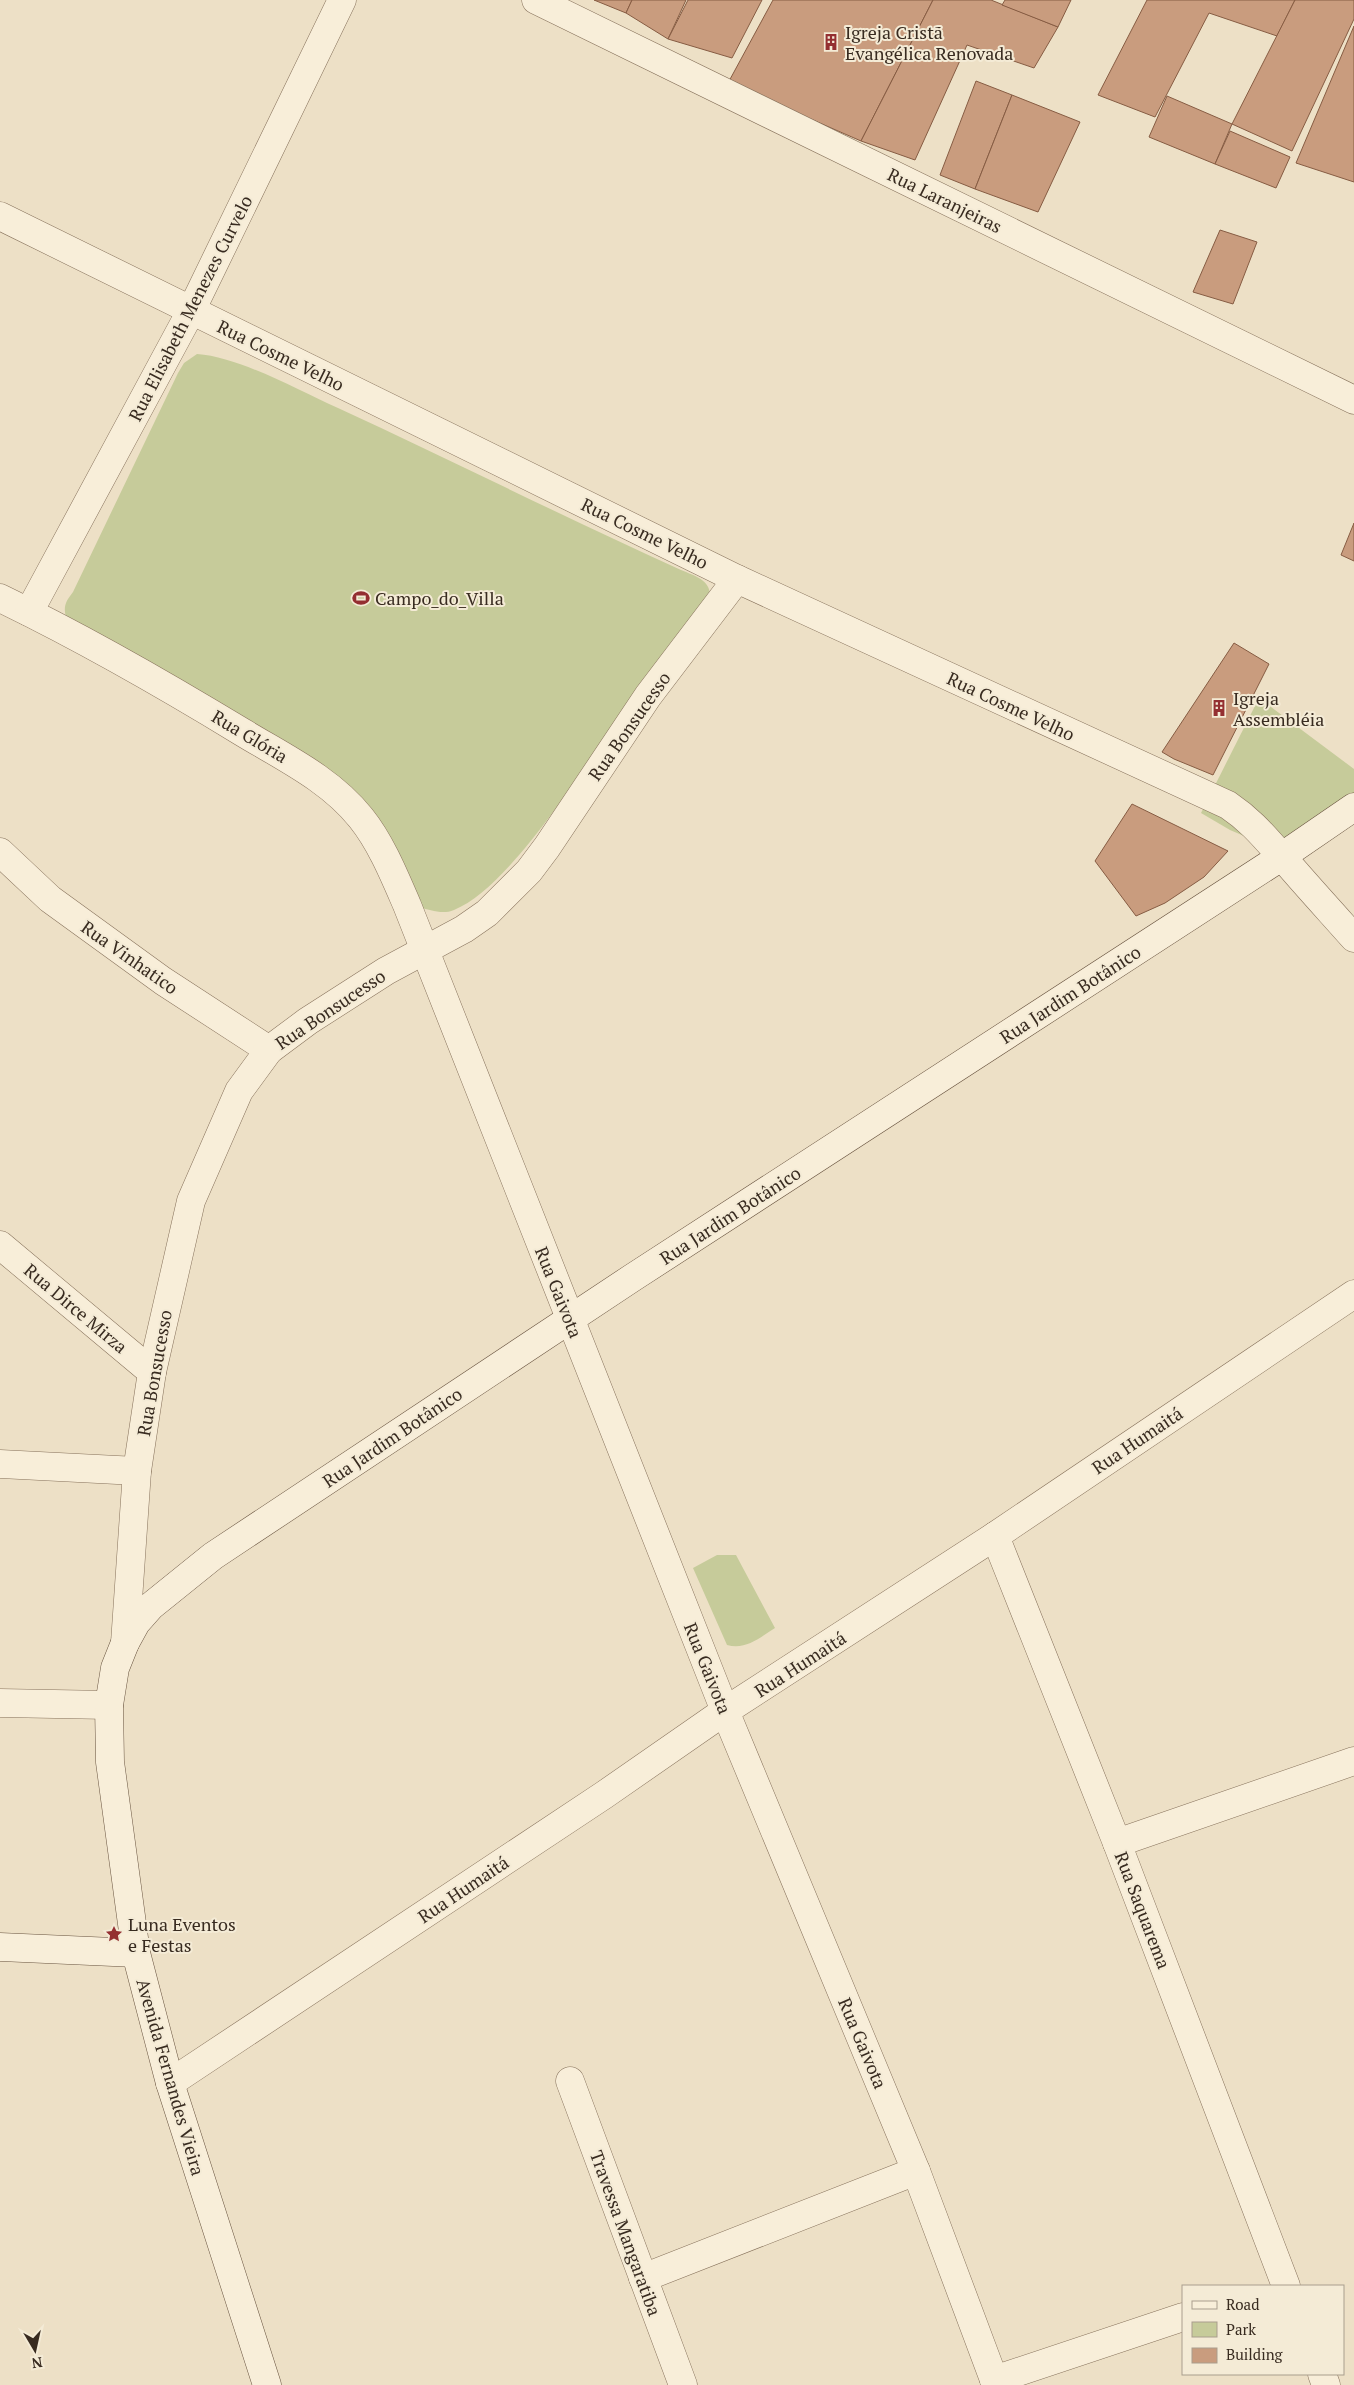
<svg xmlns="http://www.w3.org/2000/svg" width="1354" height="2385" viewBox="0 0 1354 2385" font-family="'PT Serif',serif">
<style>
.green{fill:#c6cb9a}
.building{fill:#c99c7e;stroke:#865c43}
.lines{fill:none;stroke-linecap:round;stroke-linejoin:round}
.street-casing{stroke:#87725c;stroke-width:29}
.secondary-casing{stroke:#695440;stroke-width:29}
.street{stroke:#f8eed9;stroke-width:28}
.secondary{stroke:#f8eed9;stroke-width:28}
.labels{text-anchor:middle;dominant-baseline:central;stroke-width:4;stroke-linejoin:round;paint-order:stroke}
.poi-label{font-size:18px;fill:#382b20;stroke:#f4ebd6;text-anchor:start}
.street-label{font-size:18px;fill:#382b20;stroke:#f4ebd6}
</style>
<rect width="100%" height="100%" fill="#ede0c6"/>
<g class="green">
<path d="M 197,354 C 240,357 297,390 338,408 C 453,461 566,518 681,570 C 695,576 711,580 710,597 C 672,652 633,704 593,757 C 562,799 502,891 454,910 C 442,915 431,910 418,907 L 306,754 L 66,617 C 63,606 66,601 73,592 L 178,373 L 184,363 Z"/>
<polygon points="1259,698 1354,769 1354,802 1307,838 1251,839 1230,830 1201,813"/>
<path d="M 717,1555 L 736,1555 L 775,1628 C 759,1638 746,1650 727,1645 L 693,1568 Z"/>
</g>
<g class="building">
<polygon points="594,0 632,0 626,13"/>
<polygon points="632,0 686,0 668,39 626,13"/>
<polygon points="688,0 762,0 732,58 668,39"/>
<polygon points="773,0 933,0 861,141 728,83"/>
<polygon points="933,0 991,0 1058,27 1034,68 967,45 915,160 861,141"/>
<polygon points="1005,0 1071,0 1058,27 1002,5"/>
<polygon points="1147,0 1295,0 1277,36 1209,13 1155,117 1098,95"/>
<polygon points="1295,0 1354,0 1354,19 1292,151 1232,124"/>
<polygon points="1354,26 1354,182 1296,163"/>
<polygon points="976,81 1012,95 975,189 940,175"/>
<polygon points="1012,95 1080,122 1038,212 975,189"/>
<polygon points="1167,96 1232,124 1215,164 1149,137"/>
<polygon points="1230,131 1290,157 1276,188 1215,164"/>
<polygon points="1220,230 1257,242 1233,304 1193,292"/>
<polygon points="1354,523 1354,561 1341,555"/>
<polygon points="1234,643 1269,664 1213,775 1174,759 1162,752"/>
<polygon points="1132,804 1228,851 1204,877 1165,903 1136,916 1095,861"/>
</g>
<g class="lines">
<g class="street-casing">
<g id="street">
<polyline points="536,0 1354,400"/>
<path d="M 0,216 L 737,579 L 1228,805 C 1253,822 1265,838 1284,859 C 1307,886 1331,912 1354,938"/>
<path d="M 0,598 C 83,638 163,684 242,732 C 283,757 330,779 361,818 C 381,843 394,875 407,905 L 725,1711 L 916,2171 L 996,2385"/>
<polyline points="29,612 191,311 342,0"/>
<polyline points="0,852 50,899 163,981 269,1050"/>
<polyline points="0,1245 152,1372"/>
<polyline points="0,1464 137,1471"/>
<polyline points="995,1536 1117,1843 1286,2286"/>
<polyline points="125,1643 137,1471 152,1372 191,1201 239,1091 269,1050 308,1021 386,971 464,929 487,913 529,871 547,847 648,696 737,579"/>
<polyline points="0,1703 109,1705"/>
<polyline points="1117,1843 1354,1761"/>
<polyline points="570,2081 683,2385"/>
<polyline points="170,2083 604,1795 725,1711 995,1536 1354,1294"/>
<polyline points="643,2278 916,2171"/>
<polyline points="1322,2374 1326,2385"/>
<polyline points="994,2380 1183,2317"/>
</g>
</g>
<g class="secondary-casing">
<g id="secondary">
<polyline points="0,1947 136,1953"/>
<polyline points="267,2385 170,2083 136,1953 110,1762 109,1705 115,1668 125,1643 136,1623 151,1606 213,1556 632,1278 1281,857 1354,807"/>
</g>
</g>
<use href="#street" class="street"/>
<use href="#secondary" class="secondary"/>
</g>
<defs>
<g id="building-bare" transform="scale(1.35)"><path d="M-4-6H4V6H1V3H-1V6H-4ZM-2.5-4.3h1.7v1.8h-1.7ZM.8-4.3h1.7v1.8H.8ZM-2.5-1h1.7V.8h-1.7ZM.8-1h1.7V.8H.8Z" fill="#942f31" stroke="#f4ebd6" stroke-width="2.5" paint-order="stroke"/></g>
<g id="stadium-bare" transform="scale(1.35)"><path d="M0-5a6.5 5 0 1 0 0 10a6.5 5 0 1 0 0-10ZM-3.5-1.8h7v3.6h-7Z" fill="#942f31" stroke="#f4ebd6" stroke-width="2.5" paint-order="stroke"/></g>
<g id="sight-bare" transform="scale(1.35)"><path d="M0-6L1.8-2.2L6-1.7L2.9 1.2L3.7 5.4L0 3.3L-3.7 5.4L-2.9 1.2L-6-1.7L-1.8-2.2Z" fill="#942f31" stroke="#f4ebd6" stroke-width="2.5" paint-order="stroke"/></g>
</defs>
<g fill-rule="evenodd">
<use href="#building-bare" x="831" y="42"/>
<use href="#stadium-bare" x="361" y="598"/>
<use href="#building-bare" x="1219" y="708"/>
<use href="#sight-bare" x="114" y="1934"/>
</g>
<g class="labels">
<g class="poi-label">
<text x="845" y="32">Igreja Cristã<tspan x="845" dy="21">Evangélica Renovada</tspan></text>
<text x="375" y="598">Campo_do_Villa</text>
<text x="1233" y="698">Igreja<tspan x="1233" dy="21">Assembléia</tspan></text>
<text x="128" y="1924">Luna Eventos<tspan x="128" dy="21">e Festas</tspan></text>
</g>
<g class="street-label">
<text transform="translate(945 200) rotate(26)">Rua Laranjeiras</text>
<text transform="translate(190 308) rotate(-63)">Rua Elisabeth Menezes Curvelo</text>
<text transform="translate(281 355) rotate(26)">Rua Cosme Velho</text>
<text transform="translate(645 533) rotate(26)">Rua Cosme Velho</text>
<text transform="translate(1011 706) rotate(25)">Rua Cosme Velho</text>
<text transform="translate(629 726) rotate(-55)">Rua Bonsucesso</text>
<text transform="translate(250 736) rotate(31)">Rua Glória</text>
<text transform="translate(130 957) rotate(35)">Rua Vinhatico</text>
<text transform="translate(1070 994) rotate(-33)">Rua Jardim Botânico</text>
<text transform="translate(330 1009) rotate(-34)">Rua Bonsucesso</text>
<text transform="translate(730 1215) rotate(-33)">Rua Jardim Botânico</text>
<text transform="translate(559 1292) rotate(68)">Rua Gaivota</text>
<text transform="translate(76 1308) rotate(40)">Rua Dirce Mirza</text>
<text transform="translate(154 1373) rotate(-80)">Rua Bonsucesso</text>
<text transform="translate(392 1437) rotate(-34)">Rua Jardim Botânico</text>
<text transform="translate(1137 1440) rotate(-34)">Rua Humaitá</text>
<text transform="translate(800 1664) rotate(-33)">Rua Humaitá</text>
<text transform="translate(708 1668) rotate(68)">Rua Gaivota</text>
<text transform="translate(463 1889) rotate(-34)">Rua Humaitá</text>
<text transform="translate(1143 1910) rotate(69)">Rua Saquarema</text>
<text transform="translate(863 2043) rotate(67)">Rua Gaivota</text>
<text transform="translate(171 2077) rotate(74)">Avenida Fernandes Vieira</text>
<text transform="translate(626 2233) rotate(70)">Travessa Mangaratiba</text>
</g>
</g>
<rect x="1182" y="2285" width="162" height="90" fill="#f4ebd6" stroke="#a99e8d"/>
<rect x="1192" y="2301" width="25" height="8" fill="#f8eed9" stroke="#a99e8d"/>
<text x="1226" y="2310" font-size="15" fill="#382b20">Road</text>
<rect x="1192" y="2322" width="25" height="15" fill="#c6cb9a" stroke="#a99e8d"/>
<text x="1226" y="2335" font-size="15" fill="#382b20">Park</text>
<rect x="1192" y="2348" width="25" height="15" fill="#c99c7e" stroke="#a99e8d"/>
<text x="1226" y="2360" font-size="15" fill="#382b20">Building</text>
<g transform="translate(35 2350) rotate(171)" stroke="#f4ebd6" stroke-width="4" paint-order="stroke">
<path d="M0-4L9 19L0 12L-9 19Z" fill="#382b20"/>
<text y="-8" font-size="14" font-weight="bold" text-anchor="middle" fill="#382b20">N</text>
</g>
</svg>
